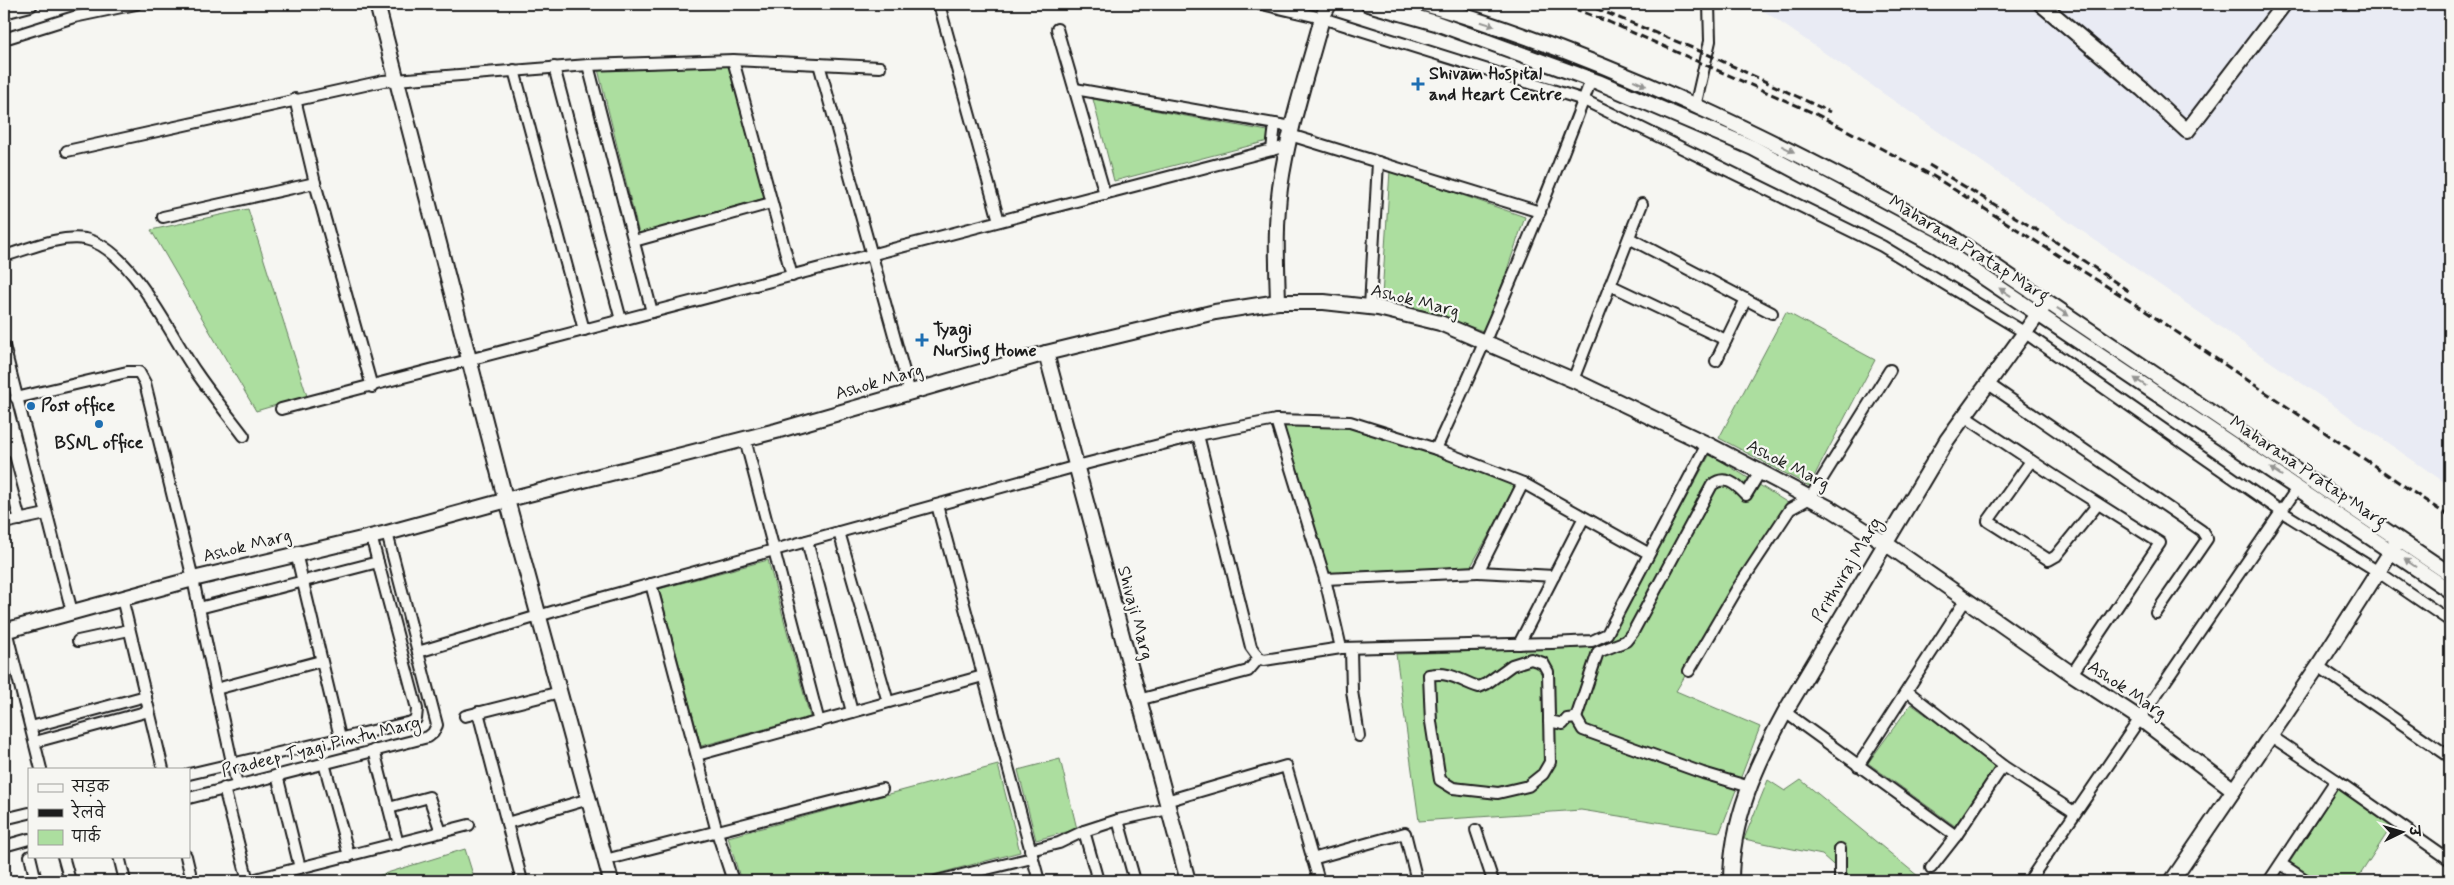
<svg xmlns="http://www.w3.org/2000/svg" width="2454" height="885" viewBox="0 0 2454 885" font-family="Mynerve,'Playpen Sans Deva',sans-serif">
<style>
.built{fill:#e9ebf4}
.green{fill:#acde9f;stroke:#647d5e}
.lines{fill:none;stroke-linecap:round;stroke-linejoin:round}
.street-casing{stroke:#1c1c1c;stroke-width:14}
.secondary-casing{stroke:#1c1c1c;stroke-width:18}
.street{stroke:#f6f6f2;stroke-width:10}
.secondary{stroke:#f6f6f2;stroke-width:14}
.rail{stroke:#1c1c1c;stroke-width:3;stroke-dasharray:8 4;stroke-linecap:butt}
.oneway{fill:#949492}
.poi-dot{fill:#1f6fb2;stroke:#f6f6f2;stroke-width:2}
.labels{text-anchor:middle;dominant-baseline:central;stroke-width:4.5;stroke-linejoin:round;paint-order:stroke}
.poi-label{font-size:18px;font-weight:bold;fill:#1c1c1c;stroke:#f6f6f2;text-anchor:start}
.street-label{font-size:18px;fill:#1c1c1c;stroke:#f6f6f2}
</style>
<rect width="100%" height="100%" fill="#f6f6f2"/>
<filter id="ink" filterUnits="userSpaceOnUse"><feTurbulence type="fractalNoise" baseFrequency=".02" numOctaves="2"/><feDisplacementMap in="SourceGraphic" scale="10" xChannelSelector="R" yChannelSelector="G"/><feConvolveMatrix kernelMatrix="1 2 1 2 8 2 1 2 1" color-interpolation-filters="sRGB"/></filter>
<g filter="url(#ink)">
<g class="built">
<polygon points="1626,4 1683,4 1645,10"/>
<polygon points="1754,4 2450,4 2450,486"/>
</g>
<g class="green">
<polygon points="732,66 765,198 639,234 598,69"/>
<polygon points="1093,99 1273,132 1268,141 1114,181"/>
<polygon points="1390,170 1525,217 1486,332 1382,296"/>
<polygon points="248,209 307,396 256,411 151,230"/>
<polygon points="1786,312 1875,360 1809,486 1719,438"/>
<polygon points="1351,424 1442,450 1517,486 1471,566 1327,574 1282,425"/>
<polygon points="1710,454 1788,503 1676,691 1760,727 1720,832 1581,810 1419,821 1396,654 1577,648 1599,643 1614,632"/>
<polygon points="768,560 810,717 701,746 659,589"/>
<polygon points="1911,704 1998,767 1955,826 1868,763"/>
<polygon points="1060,759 1077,829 1036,840 1018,770"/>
<polygon points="998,765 1020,852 910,881 741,881 728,837"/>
<polygon points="1768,780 1785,791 1801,780 1924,881 1851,881 1822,855 1744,839"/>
<polygon points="2338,788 2393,824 2356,881 2320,881 2290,862"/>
<polygon points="465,849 475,881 361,881"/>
</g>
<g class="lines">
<g class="street-casing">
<g id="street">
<polyline points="939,4 999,221"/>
<polyline points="1262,4 1322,18 1584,100 1882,246 2024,332 2282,512 2377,571 2450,621"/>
<polyline points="1057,29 1105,194"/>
<polyline points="4,39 74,17 136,4"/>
<polyline points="733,60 792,276"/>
<polyline points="819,64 910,393"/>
<polyline points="588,65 652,312"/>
<polyline points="554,67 621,320"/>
<polyline points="514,70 584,330"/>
<polyline points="1075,89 1292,127"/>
<polyline points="295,99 315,183 372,387"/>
<polyline points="1695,107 1710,41 1709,4"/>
<polyline points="1290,135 1540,212"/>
<polyline points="1272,150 1275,124"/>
<polyline points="67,151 383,81 588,65 733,60 880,67"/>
<polyline points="163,217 315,183"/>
<polyline points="1629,238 1772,313"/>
<polyline points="634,241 771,203"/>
<path d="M 4,256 C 29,249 58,235 85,239 C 131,248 170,335 196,372 C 211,394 228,415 244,436"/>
<polyline points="1610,285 1726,340"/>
<polyline points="1370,307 1378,162"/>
<polyline points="4,346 72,612"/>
<polyline points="1716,361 1746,299"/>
<polyline points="1573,380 1642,204"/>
<polyline points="1987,383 2202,531 2207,539 2156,613"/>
<polyline points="16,398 127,372 139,372 145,383 193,579 216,689 321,661"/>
<polyline points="281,409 1287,146"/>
<polyline points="1964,416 2056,477 2160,543 2072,674"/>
<polyline points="1276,420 1325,579 1341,648"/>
<polyline points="1198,435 1251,647 1259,658 1264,660 1341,648 1552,643 1592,641 1607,634 1707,444"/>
<polyline points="745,439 819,722"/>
<path d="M 1436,449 C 1493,327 1544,205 1591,80"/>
<polyline points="4,460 20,520"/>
<polyline points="2031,461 1988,521 2049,560 2056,556 2098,504"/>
<polyline points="937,505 1039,881"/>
<polyline points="4,523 46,514"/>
<polyline points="839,532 888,702"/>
<polyline points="807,541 852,712"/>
<polyline points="296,553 340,737"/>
<polyline points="1478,572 1554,576"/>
<polyline points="1325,579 1478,572 1523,483"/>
<polyline points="651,584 717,832 733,881"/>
<polyline points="122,598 163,769"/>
<polyline points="199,608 378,562"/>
<polyline points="6,630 41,769"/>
<polyline points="78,641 129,630"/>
<polyline points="1519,644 1583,519"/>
<polyline points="1351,649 1352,691 1359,736"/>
<polyline points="418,652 565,608 1077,466 1198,435 1276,420 1350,422 1436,449 1523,483 1648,553"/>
<path d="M 1531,659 L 1543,663 L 1548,672 L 1550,762 L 1543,774 L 1528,786 L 1498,793 L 1453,788 L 1440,780 L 1431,722 L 1429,675 C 1452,671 1459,681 1479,687 L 1486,684 L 1512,665 Z"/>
<polyline points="2318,666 2450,757"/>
<polyline points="1689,671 1737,589 1790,509 1810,498 1890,370"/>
<polyline points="216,689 237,785"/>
<polyline points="1907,691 2003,766 2074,812"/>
<polyline points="1138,700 1248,671 1259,658"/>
<polyline points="478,712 522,881"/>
<polyline points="1785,712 1956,836"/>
<polyline points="465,716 560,692"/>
<path d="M 1576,718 L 1598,652 L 1626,641 L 1633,632 L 1712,485 C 1725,474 1737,485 1746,495 L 1760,472"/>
<polyline points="1549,721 1563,724 1567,719 1576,718 1583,730 1703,773 1750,787"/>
<polyline points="31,727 146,696"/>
<polyline points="2271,736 2336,780"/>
<polyline points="35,742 149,711"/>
<polyline points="374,750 398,844"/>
<polyline points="697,755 983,676"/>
<polyline points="324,763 349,856"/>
<polyline points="1858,766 1966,599"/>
<polyline points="189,774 411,722 416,719 417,709 371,536"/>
<polyline points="277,775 300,868"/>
<polyline points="224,788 248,881 469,825"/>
<polyline points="189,798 428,737 433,733 437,725 387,533"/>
<polyline points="1166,801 1286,766 1319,881"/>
<polyline points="389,808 429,797 441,832"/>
<polyline points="4,819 29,813"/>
<polyline points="1118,820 1135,881"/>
<polyline points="507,823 589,799"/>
<polyline points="1476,830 1493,881"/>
<polyline points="1084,831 1098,881"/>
<polyline points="4,846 29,839"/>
<polyline points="1840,849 1840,881"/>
<polyline points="1030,850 1059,843 1084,831 1118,820 1168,809"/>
<polyline points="30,856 36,881"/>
<polyline points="63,856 70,881"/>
<polyline points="119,856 125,881"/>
<polyline points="186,856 192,881"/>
<polyline points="1312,859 1405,833 1417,881"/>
<polyline points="605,860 882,789"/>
<polyline points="2281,864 2307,881"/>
<polyline points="1931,868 1956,836 2003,766"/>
<polyline points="937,881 1032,858"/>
<polyline points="2029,881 2298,487"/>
<polyline points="2269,881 2336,780 2450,860"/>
</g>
</g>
<g class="secondary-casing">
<g id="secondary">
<polyline points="377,4 504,494"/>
<polyline points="1368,4 1436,23 1598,82 1753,148 1937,246 2450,591"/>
<path d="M 1425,4 C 1608,57 1781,142 1947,234 L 2450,574"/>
<polyline points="2041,4 2142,89 2187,131 2284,4"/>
<polyline points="4,11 30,4"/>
<path d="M 1278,302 C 1277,264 1275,226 1280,188 C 1288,130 1307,74 1322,18 L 1329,4"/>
<polyline points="1046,353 1188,881"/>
<polyline points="513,498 776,431 1046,353 1215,312 1278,302 1324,302 1378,308 1440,323 1573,380 1707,444 1831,509 1885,543 2072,674 2139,718 2234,790"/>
<polyline points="509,507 611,881"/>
<polyline points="4,631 193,579 387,533 500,502"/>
<path d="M 1731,881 C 1731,820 1756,765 1785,712 L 1947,440 L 2044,306"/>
<polyline points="2172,881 2318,666 2395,545"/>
</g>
</g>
<use href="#street" class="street"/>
<use href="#secondary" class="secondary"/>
<g class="rail">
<polyline points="1562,4 1609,22 1818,115 1933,176 2141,308 2450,517"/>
<polyline points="1585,4 1707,54 1830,112"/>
<polyline points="1929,165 2050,238 2130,292"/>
</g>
</g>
<defs><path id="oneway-solid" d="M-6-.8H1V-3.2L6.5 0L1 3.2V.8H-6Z" transform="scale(1.25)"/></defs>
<g class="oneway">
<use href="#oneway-solid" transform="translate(1488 24) rotate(18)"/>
<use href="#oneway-solid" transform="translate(1640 83) rotate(24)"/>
<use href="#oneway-solid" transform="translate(1788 149) rotate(26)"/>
<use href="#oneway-solid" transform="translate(2005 292) rotate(-146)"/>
<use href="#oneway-solid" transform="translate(2063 312) rotate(34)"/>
<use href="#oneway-solid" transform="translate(2140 382) rotate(-146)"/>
<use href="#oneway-solid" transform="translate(2276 472) rotate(-146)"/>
<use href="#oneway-solid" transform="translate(2410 563) rotate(-145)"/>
</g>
</g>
<g class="poi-dot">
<path d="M1415.5 76.5h5v5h5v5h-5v5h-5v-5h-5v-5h5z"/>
<path d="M919.5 332.5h5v5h5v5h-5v5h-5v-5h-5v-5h5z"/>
<circle cx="31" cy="406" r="5"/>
<circle cx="99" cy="424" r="5"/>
</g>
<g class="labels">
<g class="poi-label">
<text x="1429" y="74">Shivam Hospital<tspan x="1429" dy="21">and Heart Centre</tspan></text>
<text x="933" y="330">Tyagi<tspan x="933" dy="21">Nursing Home</tspan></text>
<text x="41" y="406">Post office</text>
<text x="99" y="443" text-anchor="middle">BSNL office</text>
</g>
<g class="street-label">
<text transform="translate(1969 249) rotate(32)">Maharana Pratap Marg</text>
<text transform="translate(1415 301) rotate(14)">Ashok Marg</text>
<text transform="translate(879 382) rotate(-16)">Ashok Marg</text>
<text transform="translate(1788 465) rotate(27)">Ashok Marg</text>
<text transform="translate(2308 472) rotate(34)">Maharana Pratap Marg</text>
<text transform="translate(247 546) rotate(-14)">Ashok Marg</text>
<text transform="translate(1847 570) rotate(-59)">Prithviraj Marg</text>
<text transform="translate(1135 613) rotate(75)">Shivaji Marg</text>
<text transform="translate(2127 690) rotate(34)">Ashok Marg</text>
<text transform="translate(321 747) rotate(-14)">Pradeep Tyagi Pintu Marg</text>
</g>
</g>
<rect width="2454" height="885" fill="none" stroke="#f6f6f2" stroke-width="20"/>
<rect x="10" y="10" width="2434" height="865" fill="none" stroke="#1c1c1c" stroke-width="2" filter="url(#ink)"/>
<rect x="28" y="768" width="162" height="90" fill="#f6f6f2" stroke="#9f9f9c"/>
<rect x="38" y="784" width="25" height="8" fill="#f6f6f2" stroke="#9f9f9c"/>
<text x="72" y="792" font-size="15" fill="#1c1c1c">सड़क</text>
<rect x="38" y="809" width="25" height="8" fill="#1c1c1c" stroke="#9f9f9c"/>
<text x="72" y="818" font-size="15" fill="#1c1c1c">रेलवे</text>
<rect x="38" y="830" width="25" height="15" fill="#acde9f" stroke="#9f9f9c"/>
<text x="72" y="842" font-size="15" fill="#1c1c1c">पार्क</text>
<g transform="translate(2402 832) rotate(85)" stroke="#f6f6f2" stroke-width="4" paint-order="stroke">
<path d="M0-4L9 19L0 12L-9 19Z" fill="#1c1c1c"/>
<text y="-8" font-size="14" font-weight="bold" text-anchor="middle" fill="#1c1c1c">उ</text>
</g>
</svg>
